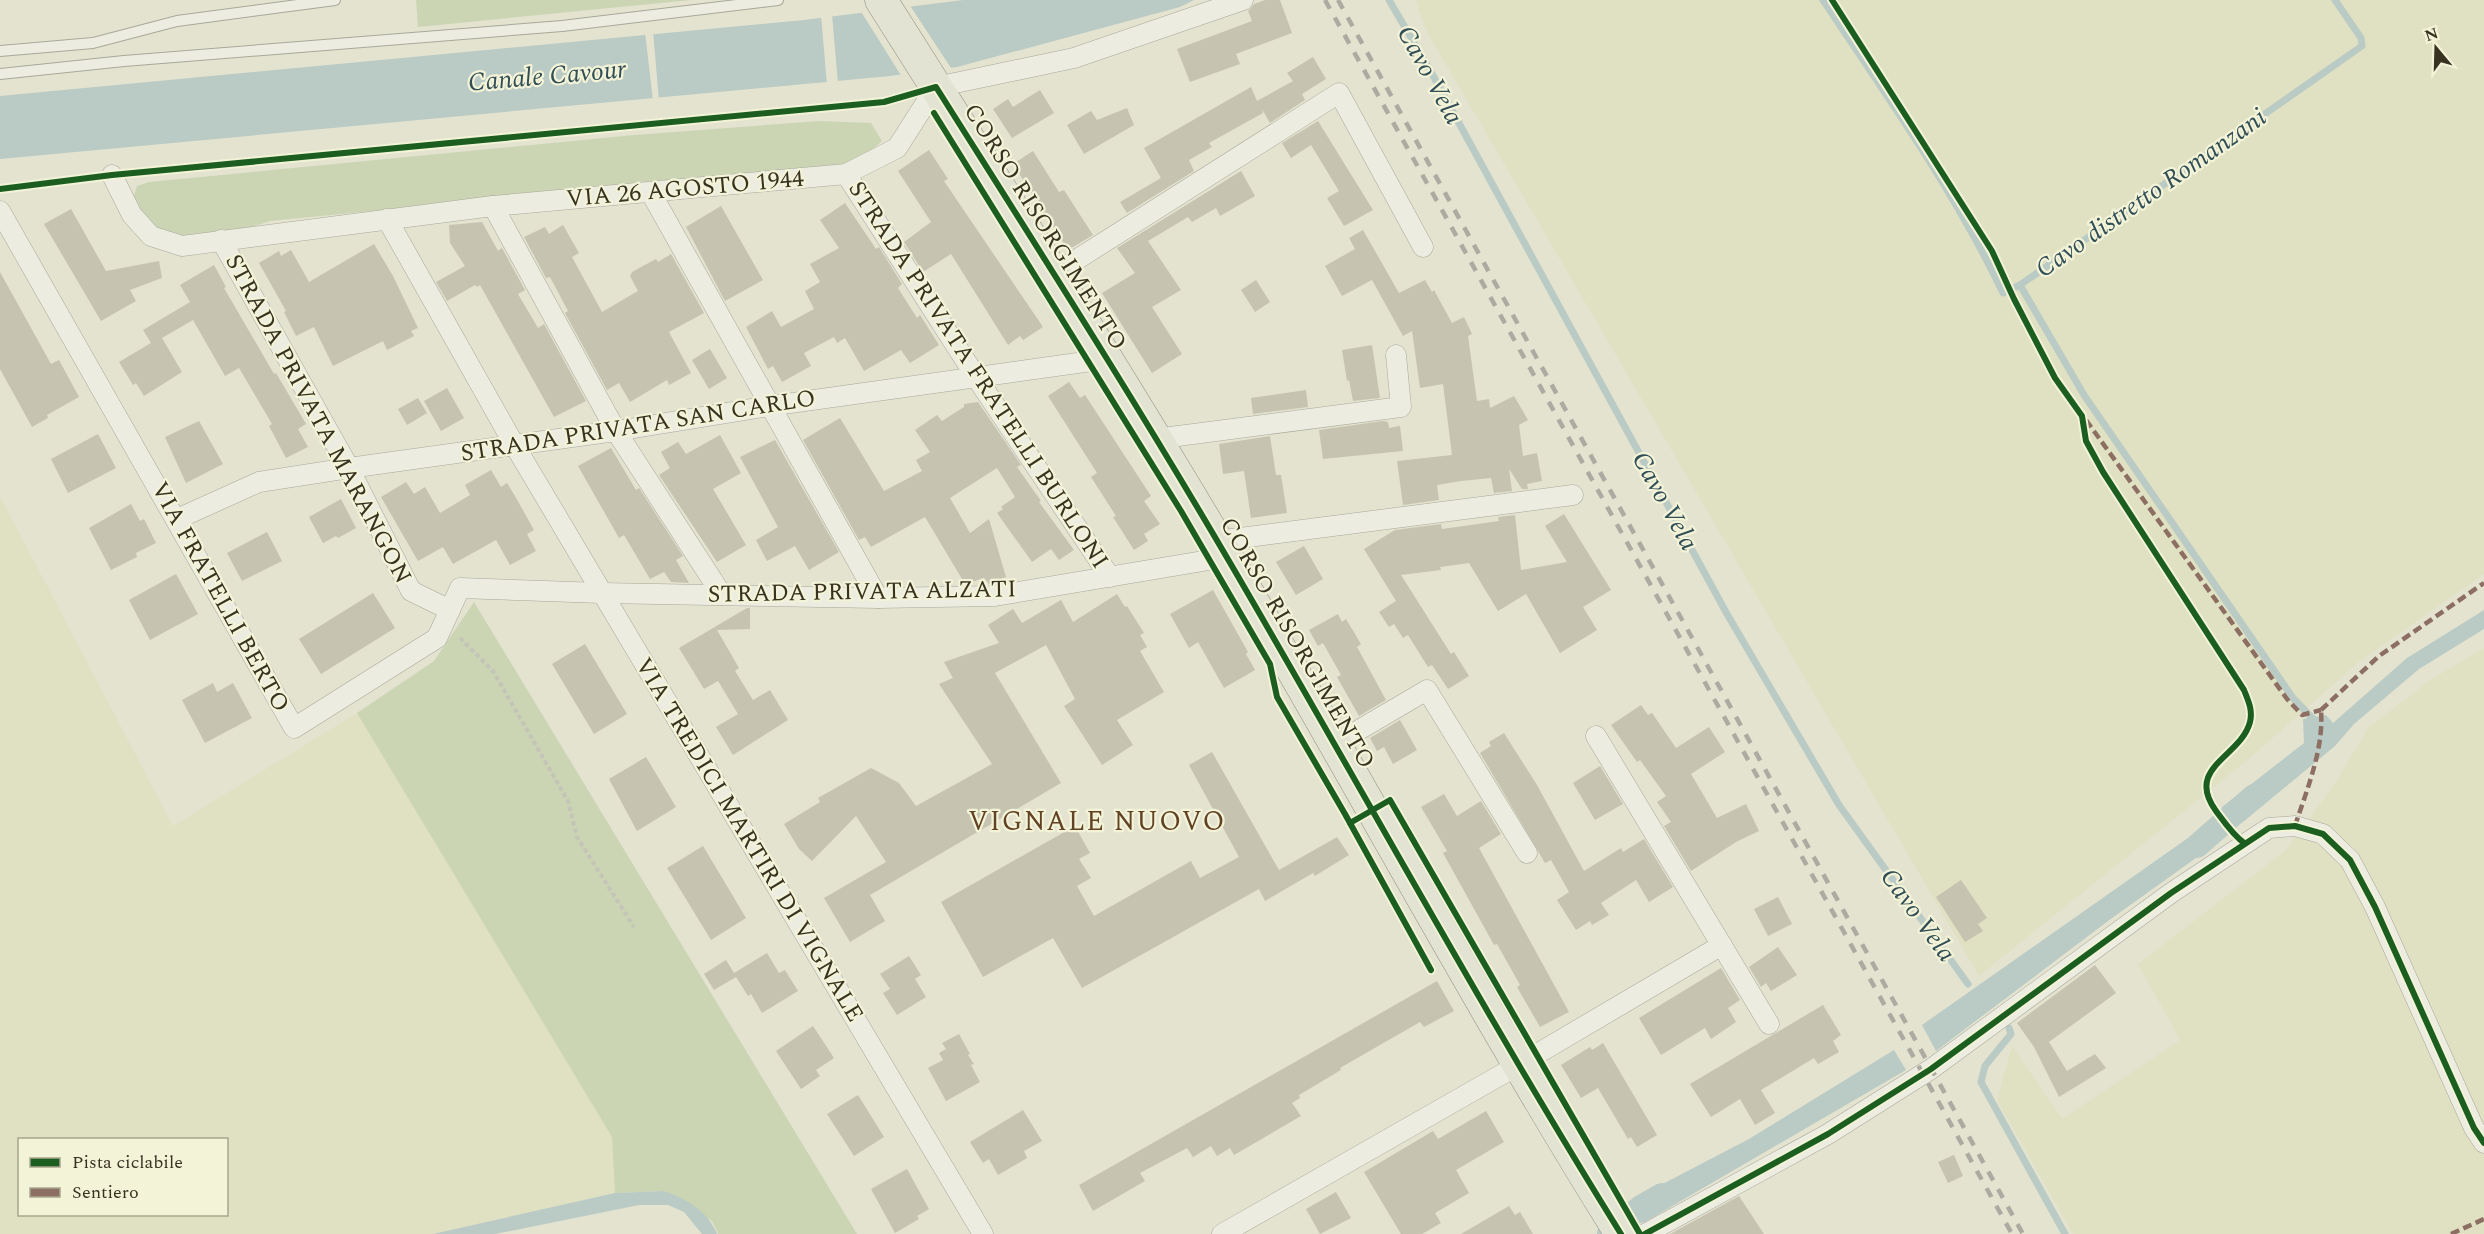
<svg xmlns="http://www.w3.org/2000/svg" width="2484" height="1234" viewBox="0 0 2484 1234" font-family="Spectral,serif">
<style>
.farmland{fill:#dfe1c2;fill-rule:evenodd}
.green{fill:#cbd5b4}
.water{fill:#bacac4}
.pier{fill:#e3e3d0}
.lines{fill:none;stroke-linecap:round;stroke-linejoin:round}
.stream{stroke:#bacac4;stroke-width:7}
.canal{stroke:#bacac4;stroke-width:24}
.building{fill:#c7c3b1}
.service-casing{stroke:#a9a899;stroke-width:12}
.minor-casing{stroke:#a9a899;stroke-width:21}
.primary-casing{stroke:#8e8d7f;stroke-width:33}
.path{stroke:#c4c4b7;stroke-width:4;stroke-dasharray:4.5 3;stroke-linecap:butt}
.service{stroke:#ecece1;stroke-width:10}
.minor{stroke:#ecece1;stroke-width:20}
.primary{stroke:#e3e3d3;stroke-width:32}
.rail{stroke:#acaba1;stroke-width:4.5;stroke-dasharray:10 10;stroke-linecap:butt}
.quiet{stroke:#8d6e63;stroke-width:4.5;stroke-dasharray:9 4.5;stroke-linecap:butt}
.cycleway-casing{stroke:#f3f3d8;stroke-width:10}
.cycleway{stroke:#1b5e20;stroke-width:6}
.labels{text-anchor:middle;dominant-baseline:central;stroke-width:4.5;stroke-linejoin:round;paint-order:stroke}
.street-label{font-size:24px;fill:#383221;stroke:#f3f3d8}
.water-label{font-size:26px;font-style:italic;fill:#324e56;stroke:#f3f3d8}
.quarter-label{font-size:27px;letter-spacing:1.5px;fill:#614224;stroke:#f3f3d8}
</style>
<rect width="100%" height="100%" fill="#e3e3d0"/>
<g class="farmland">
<polygon points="1415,0 2484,0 2484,574 2359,662 2250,758 1979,976 1427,32"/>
<path d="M 0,496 L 173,826 L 357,713 L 612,1137 L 615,1193 L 433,1234 L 0,1234 ZM 20,1140 L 226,1140 L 226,1214 L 20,1214 Z"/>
<polygon points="2484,648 2484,1234 2073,1234 1997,1100 2012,1046 2062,1119 2180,1040 2138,964 2286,850 2335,783 2368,728 2430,680"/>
</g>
<g class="green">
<polygon points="416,0 691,0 418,27"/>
<path d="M 820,121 L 871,123 L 882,141 L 864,157 L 844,165 L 270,221 C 237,232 178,249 149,223 C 142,217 138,207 133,199 L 137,186 L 149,182 L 634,135 Z"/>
<polygon points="474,602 857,1234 718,1234 712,1221 664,1191 615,1193 612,1137 357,713 434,661"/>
</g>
<g class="water">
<polygon points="963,0 1194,0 1180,7 957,67 890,76 0,159 0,96 804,20"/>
<polygon points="2484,610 2484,629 2419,669 2354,724 2335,746 2243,822 2232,819 2222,807 2304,743 2303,719 2326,715 2333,723 2407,658"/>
<polygon points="2215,819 2223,829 2221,840 2108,921 1936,1051 1922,1025"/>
<polygon points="1894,1050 1906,1070 1643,1223 1630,1201 1749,1139"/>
<path d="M 664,1191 C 687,1199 708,1211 717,1234 L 702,1234 L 684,1212 L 668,1205 L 639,1205 L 495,1234 L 433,1234 L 615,1193 Z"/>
</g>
<g class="pier">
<polygon points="909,4 953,71 902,77 860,10"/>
<polygon points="832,14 838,84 827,85 821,15"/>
<polygon points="653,31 659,101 653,101 645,32"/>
</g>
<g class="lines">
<g class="stream">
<polyline points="1389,0 1430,70 1727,614 1839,805 1968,984"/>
<path d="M 1823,0 C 1886,95 1954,190 2003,293 L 2020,285 L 2362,46 L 2361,38 L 2335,0"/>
<polyline points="2020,285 2084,395 2293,698 2318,724"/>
<polyline points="2009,1028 2011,1034 1985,1066 1981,1082 2065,1234"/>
</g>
<g class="canal">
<polyline points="2197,846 2254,796"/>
<polyline points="1609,1234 1641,1207 1662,1195"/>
</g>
</g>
<g class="building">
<polygon points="1265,0 1280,0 1292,33 1236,54 1240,64 1190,82 1177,49 1252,21 1248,11 1254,4"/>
<polygon points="1313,57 1326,79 1302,94 1305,100 1270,123 1262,109 1263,113 1209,143 1212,147 1189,160 1194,171 1127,213 1120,202 1161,178 1144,148 1251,87 1257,101 1293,81 1287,73"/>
<polygon points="1040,90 1054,113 1012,138 993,109 1008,99 1013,107"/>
<polygon points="1127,108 1134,125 1084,154 1067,125 1091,111 1097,120"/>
<polygon points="1318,121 1373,210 1344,226 1327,198 1339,191 1311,145 1291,158 1282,143"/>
<polygon points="929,150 948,179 944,181 1043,327 1023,340 1020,336 1008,345 951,254 923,272 904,242 931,222 898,171"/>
<polygon points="1033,151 1059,192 1064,190 1093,235 1068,250 1013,164"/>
<polygon points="1241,171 1255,196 1220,216 1216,208 1192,222 1188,217 1148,241 1181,290 1152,307 1182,354 1152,373 1102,293 1135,273 1117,248"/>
<polygon points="845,203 876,249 879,247 902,284 898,288 917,318 920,315 939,345 910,363 901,350 864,371 845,338 837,343 834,337 804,353 811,366 782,382 773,366 768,369 746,327 772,311 781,327 814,309 805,291 820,282 810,264 839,248 820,220"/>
<polygon points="721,206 763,280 725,301 686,227"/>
<polygon points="71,209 106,271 159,261 162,278 130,290 136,301 101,321 44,224"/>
<polygon points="482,222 498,251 502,248 525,290 518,294 538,328 544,324 586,401 554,417 480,285 477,287 475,285 447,301 436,282 465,266 450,243 449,225"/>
<polygon points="563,225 579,253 572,257 602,312 638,291 630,276 632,272 656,259 658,262 671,254 704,313 669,332 691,373 669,385 667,380 630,402 619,383 607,390 565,313 568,311 550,277 546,278 524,237 545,227 549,234"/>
<polygon points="1363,230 1399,293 1425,280 1432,292 1434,290 1452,323 1464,317 1472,334 1468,336 1477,401 1489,399 1490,408 1514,396 1528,420 1519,425 1523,456 1537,453 1542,481 1527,484 1528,489 1522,489 1509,469 1512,491 1494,493 1491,478 1461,481 1437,485 1439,500 1403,505 1397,461 1452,455 1443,384 1420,388 1412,331 1403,336 1372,280 1342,296 1325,266 1355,249 1349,238"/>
<polygon points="374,244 393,276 418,328 411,331 414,336 387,350 383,341 333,366 314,327 296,336 284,312 286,311 259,263 279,251 281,256 291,250 309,282"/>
<polygon points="214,265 226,287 224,288 274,374 276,373 306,424 298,429 308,447 286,458 269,426 272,424 239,368 225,376 193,320 162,338 182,372 144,396 136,383 133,385 119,362 151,343 143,330 190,302 180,285"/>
<polygon points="0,272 51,364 59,360 79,397 47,415 48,418 32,427 0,369"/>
<polygon points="1256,280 1270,302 1255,312 1241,290"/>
<polygon points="1372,345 1380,398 1353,401 1349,380 1347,381 1342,350"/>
<polygon points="710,349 727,378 709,389 692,360"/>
<polygon points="1069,382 1080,398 1085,395 1151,496 1144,501 1160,524 1144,534 1148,541 1134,550 1113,517 1116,516 1091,477 1097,473 1048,396"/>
<polygon points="447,388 464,418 441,431 424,401"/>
<polygon points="1306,390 1308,407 1253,414 1251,398"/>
<polygon points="418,398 427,413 407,425 398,409"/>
<polygon points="978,402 1021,465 1017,467 1041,501 1039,502 1074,550 1059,560 1051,549 1032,562 997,513 1003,509 1001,507 1015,497 997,468 950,498 970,533 989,519 1006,577 989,584 984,578 965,584 925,517 871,547 865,537 859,540 803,440 840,418 884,491 922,471 916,460 930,452 915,430 937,415 942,421 964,407 964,404"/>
<polygon points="199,421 223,464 186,483 165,437"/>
<polygon points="1383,421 1388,422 1389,428 1400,426 1403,451 1323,459 1319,430"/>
<polygon points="98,434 116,468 68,493 51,459"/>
<polygon points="720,435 741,473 713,489 746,545 717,562 659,475 670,468 661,452 678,442 686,454"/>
<polygon points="1270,436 1276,475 1281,475 1287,513 1251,518 1244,471 1223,474 1219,444"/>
<polygon points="775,440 839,552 809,570 795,546 767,561 756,540 778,527 740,457"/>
<polygon points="611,448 636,490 639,488 683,556 676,560 689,583 671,582 664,572 650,579 624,535 619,538 578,466"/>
<polygon points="491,470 501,487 507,483 515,496 534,530 527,534 536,551 510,565 496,540 453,564 443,547 418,561 381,497 406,482 414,494 425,487 440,513 470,495 465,485"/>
<polygon points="341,499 356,528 338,538 336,536 323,543 309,517"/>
<polygon points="131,504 140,521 144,519 156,543 136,553 137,557 111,570 89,528"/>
<polygon points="1564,514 1611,590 1583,607 1597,630 1560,653 1526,594 1498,611 1469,563 1440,567 1441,570 1401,575 1451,654 1454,652 1469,676 1448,689 1432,665 1428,667 1408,635 1403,638 1394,624 1389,627 1379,612 1396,601 1364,549 1395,530 1441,524 1442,529 1499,521 1498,517 1515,515 1521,570 1567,562 1545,526"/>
<polygon points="267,532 282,561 242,581 227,553"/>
<polygon points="1304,546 1323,579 1296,595 1276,562"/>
<polygon points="176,574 198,614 150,640 129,600"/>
<polygon points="1213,590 1248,652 1246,654 1255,670 1224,688 1198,642 1189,648 1170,614"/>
<polygon points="373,593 395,628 321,674 299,639"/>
<polygon points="1117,594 1125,607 1127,606 1144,633 1140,635 1147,647 1140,651 1164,692 1117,720 1133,745 1102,765 1064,706 1075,699 1046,645 995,673 1061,783 870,895 885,921 850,942 824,898 886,862 856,816 812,861 799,849 784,824 820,802 818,798 871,768 899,783 916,806 992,764 939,684 953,678 944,662 999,643 988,625 1013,609 1022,623 1061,600 1073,622"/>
<polygon points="747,608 750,608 750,629 717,630 739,668 735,671 753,700 770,690 788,720 733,755 716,727 738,714 718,681 704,689 679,648"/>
<polygon points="1338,614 1342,622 1346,619 1361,644 1357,647 1386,700 1359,716 1337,677 1341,675 1323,643 1318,646 1309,630"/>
<polygon points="585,644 627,714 594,734 552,664"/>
<polygon points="213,683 217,692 233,683 252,718 205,743 182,700"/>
<polygon points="1641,705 1648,715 1652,713 1676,748 1709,727 1725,752 1691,774 1717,818 1746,804 1759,831 1736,842 1691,871 1664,826 1671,822 1657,802 1666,796 1640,760 1637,762 1611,725"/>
<polygon points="1400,720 1417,750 1393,764 1384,747 1377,751 1370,738"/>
<polygon points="1504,733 1537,785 1584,871 1621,848 1623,852 1644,839 1673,887 1649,902 1636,880 1601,903 1609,915 1592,925 1590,921 1576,930 1557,900 1569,892 1551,860 1545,863 1480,753 1491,746 1489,742"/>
<polygon points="1212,752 1279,870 1337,837 1349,855 1315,876 1313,873 1265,901 1259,889 1082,988 1053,938 983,977 941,902 1075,826 1090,853 1079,859 1091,878 1077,886 1094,916 1191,861 1200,878 1239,857 1189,765"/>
<polygon points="646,757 676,807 637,831 609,779"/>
<polygon points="1600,766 1623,804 1595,820 1573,783"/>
<polygon points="1444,794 1457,816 1481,801 1501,834 1479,848 1569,1012 1540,1027 1517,987 1520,985 1497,944 1494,945 1443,853 1447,851 1421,807"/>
<polygon points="703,846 746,918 711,940 667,868"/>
<polygon points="1961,880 1987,918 1978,924 1983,931 1965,942 1936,897"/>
<polygon points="1778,897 1792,924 1768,936 1754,909"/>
<polygon points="1778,947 1797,975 1771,991 1766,983 1761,987 1749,967"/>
<polygon points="767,953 779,973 785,970 798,991 762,1013 751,994 748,996 736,977 714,990 704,974 726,960 734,973"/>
<polygon points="909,956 921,975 915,979 926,997 897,1015 883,993 890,989 880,974"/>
<polygon points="2095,965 2116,993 2049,1042 2067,1071 2095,1054 2106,1068 2059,1097 2034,1047 2017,1023"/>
<polygon points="1721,968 1740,1000 1728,1008 1736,1022 1711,1039 1705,1028 1661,1055 1639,1018"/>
<polygon points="1437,981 1454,1011 1424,1027 1420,1022 1340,1068 1341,1070 1299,1095 1300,1098 1292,1103 1301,1116 1234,1155 1230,1148 1217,1156 1211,1146 1193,1157 1187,1148 1140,1173 1145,1181 1093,1211 1079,1185"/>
<polygon points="1823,1005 1841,1035 1833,1041 1839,1052 1818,1064 1814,1058 1761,1090 1775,1113 1755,1125 1740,1099 1711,1117 1690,1084"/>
<polygon points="813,1026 834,1058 816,1070 820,1076 801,1089 776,1051"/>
<polygon points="959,1034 970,1054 968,1055 974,1064 971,1065 980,1082 946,1101 928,1068 943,1060 939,1053 946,1049 942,1043"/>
<polygon points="1603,1043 1657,1135 1637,1147 1631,1137 1628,1139 1598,1088 1581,1098 1561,1065 1590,1047 1592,1050"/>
<polygon points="858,1095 884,1137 854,1156 827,1114"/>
<polygon points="1023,1110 1042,1141 1024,1151 1027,1158 998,1175 989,1159 983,1163 970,1142"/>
<polygon points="1486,1111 1504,1142 1456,1170 1469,1193 1435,1213 1441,1223 1422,1234 1401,1234 1364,1172 1433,1131 1438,1139"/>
<polygon points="1954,1155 1963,1176 1948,1183 1938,1162"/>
<polygon points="907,1169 929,1209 917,1216 919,1219 895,1233 871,1189"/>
<polygon points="1336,1192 1351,1218 1320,1234 1306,1209"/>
<polygon points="1739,1196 1764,1234 1670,1234"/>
<polygon points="1509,1206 1515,1215 1520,1212 1533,1234 1461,1234"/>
</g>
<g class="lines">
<g class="service-casing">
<g id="service">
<polyline points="0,51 93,43 177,21 335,0"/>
<polyline points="0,74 124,61 562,26 778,0"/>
</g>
</g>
<g class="minor-casing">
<g id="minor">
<polyline points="846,174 976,377 1110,577"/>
<polyline points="112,175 132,215 151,236 182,246 493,206 846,174 897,148 936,87 1074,58 1243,0"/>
<polyline points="651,193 878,598"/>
<polyline points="493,206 616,431 722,595"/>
<polyline points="0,211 294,728 437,638 460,588 602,593 878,598 995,596 1227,557"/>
<polyline points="387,219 515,446 983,1234"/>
<polyline points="221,240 349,468 411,591 450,610"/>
<polyline points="1054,274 1339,93 1423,247"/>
<polyline points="1155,439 1401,407 1396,355"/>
<polyline points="177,519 259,482 349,468 616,431 770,406 1106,359"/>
<polyline points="1217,541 1573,495"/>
<polyline points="1596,736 1769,1024"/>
<polyline points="1335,744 1427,690 1527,853"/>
<polyline points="1222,1234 1520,1064 1722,945"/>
<polyline points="1645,1234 1828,1134 1931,1069 2171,893 2269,828 2295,826 2323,834 2350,860 2375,907 2474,1128 2484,1143"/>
</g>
</g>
<g class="primary-casing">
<path id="primary" d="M 881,0 C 998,185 1116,370 1228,559 C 1360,783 1483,1013 1621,1234"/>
</g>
<polyline class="path" points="460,638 493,671 568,801 577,837 634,927"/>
<use href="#service" class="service"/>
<use href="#minor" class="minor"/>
<use href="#primary" class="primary"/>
<g class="rail">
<polyline points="1325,0 2012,1234"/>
<polyline points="1338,0 2023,1234"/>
</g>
<g class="quiet">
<polyline points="2086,420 2287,699 2302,715 2321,710"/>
<polyline points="2321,710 2379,656 2484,583"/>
<path d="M 2295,826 C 2307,789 2324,749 2321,710"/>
<polyline points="2451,1234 2484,1219"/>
</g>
<g class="cycleway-casing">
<g id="cycleway">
<path d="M 1832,0 L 1992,251 L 2014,299 L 2055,378 L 2082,416 L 2086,441 L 2103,472 L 2244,690 C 2248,700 2253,710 2250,722 C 2241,757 2184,767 2216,811 C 2225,823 2232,834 2244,843"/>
<polyline points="934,113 1181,511 1270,664 1277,697 1345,814 1431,970"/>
<path d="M 0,189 L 112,175 L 884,102 L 936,87 C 1035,244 1135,400 1229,561 C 1360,785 1484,1014 1621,1234"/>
<polyline points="1350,823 1390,800 1640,1234"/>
<polyline points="1645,1234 1828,1134 1931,1069 2171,893 2269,828 2295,826 2323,834 2350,860 2375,907 2474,1128 2484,1143"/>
</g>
</g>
<use href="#cycleway" class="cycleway"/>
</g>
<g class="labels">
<g class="street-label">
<text transform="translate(685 189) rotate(-5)">VIA 26 AGOSTO 1944</text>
<text transform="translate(1045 227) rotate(58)">CORSO RISORGIMENTO</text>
<text transform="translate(978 375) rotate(57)">STRADA PRIVATA FRATELLI BURLONI</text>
<text transform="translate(318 419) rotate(62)">STRADA PRIVATA MARANGON</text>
<text transform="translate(638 426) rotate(-9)">STRADA PRIVATA SAN CARLO</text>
<text transform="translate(862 592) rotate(-1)">STRADA PRIVATA ALZATI</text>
<text transform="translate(220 597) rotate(61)">VIA FRATELLI BERTO</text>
<text transform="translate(1297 643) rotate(60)">CORSO RISORGIMENTO</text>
<text transform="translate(749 840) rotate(59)">VIA TREDICI MARTIRI DI VIGNALE</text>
</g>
<g class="water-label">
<text transform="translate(1430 75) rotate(61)">Cavo Vela</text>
<text transform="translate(547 76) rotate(-5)">Canale Cavour</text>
<text transform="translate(2151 193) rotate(-35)">Cavo distretto Romanzani</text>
<text transform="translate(1665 501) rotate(61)">Cavo Vela</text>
<text transform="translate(1918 915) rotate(54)">Cavo Vela</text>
</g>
<g class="quarter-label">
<text x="1097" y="822">VIGNALE NUOVO</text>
</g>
</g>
<rect x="18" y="1138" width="210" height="78" fill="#f3f3d8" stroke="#a8a68f" stroke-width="1.5"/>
<rect x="30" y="1158" width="30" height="9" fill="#1b5e20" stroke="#a8a68f" stroke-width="1.5"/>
<text x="72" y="1168" font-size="18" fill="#383221">Pista ciclabile</text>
<rect x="30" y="1188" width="30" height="9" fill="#8d6e63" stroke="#a8a68f" stroke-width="1.5"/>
<text x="72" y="1198" font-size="18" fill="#383221">Sentiero</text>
<g transform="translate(2436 48) rotate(341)" stroke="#f3f3d8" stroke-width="4.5" paint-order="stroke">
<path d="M0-4.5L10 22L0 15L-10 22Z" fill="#383221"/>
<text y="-9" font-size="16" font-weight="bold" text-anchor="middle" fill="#383221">N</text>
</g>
</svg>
